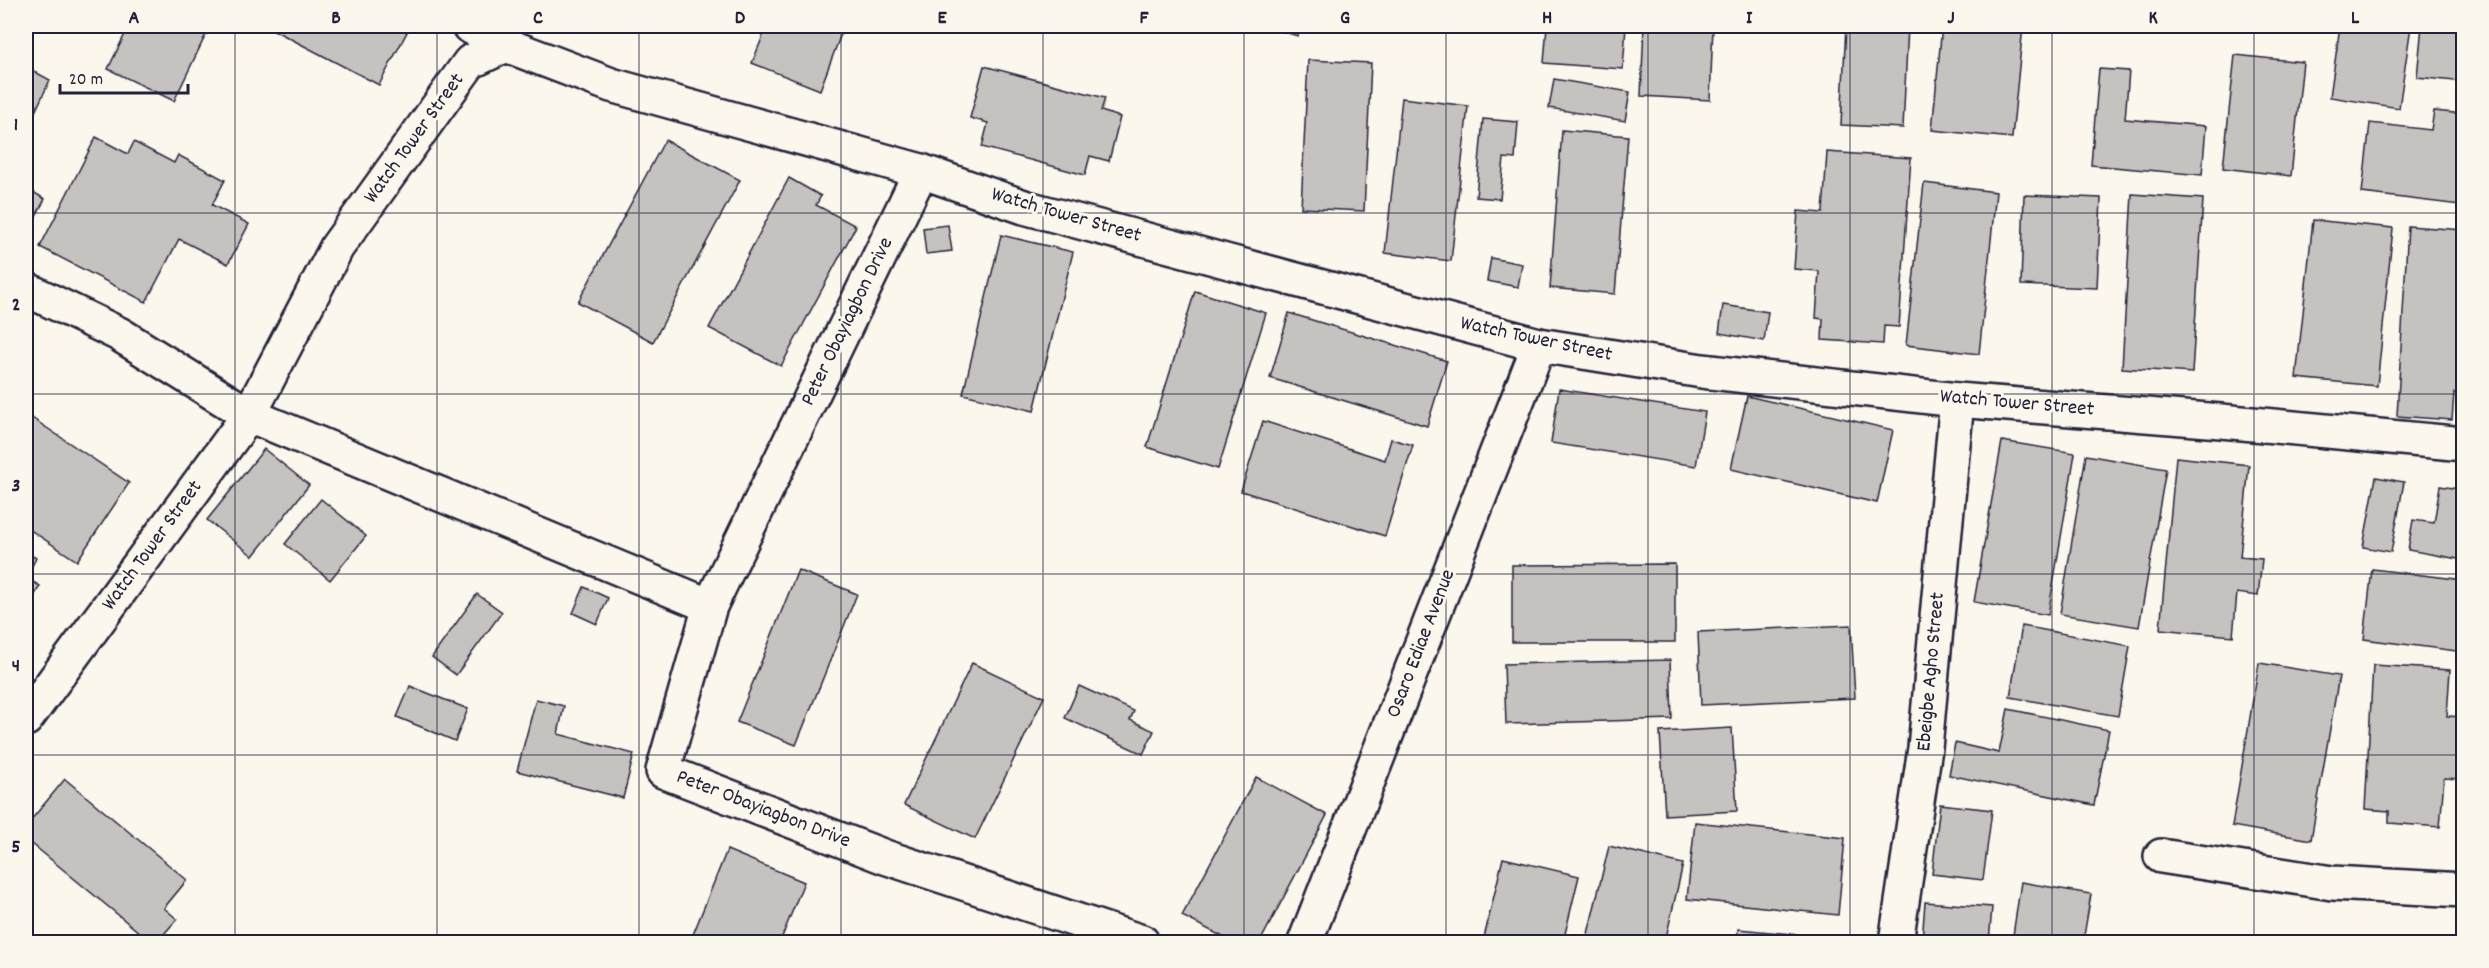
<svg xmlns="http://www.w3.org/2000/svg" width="2489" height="968" viewBox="0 0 2489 968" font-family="Dekko,sans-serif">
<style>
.building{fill:#c6c2c0;stroke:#22223b;stroke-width:1.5}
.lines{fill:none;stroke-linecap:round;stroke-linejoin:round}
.street-casing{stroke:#22223b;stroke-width:38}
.street{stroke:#fbf7ec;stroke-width:33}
.grid{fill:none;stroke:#22223b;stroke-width:1.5;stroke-opacity:0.55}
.labels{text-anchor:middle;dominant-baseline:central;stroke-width:6;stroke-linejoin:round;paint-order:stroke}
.street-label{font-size:21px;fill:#22223b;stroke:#fbf7ec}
.neatline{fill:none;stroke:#22223b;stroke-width:2}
.grid-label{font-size:20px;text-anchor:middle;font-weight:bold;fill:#22223b}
</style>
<rect width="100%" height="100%" fill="#fbf7ec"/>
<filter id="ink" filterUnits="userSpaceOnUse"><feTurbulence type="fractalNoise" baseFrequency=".0167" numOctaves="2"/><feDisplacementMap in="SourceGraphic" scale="12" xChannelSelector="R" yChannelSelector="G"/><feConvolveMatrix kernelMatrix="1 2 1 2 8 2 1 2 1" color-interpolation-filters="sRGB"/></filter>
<g filter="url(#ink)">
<g class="building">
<polygon points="129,26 210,26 174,101 108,69"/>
<polygon points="266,26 395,26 407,32 379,85"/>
<polygon points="767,26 844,26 820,90 752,63"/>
<polygon points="1265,26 1301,26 1298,36"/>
<polygon points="1547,26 1626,26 1623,69 1544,63"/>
<polygon points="1644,26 1713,26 1710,100 1641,96"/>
<polygon points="1846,26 1908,26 1903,128 1841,125"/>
<polygon points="1942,26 2023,26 2012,138 1932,130"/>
<polygon points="2340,26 2411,26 2399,108 2330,97"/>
<polygon points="2422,26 2464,26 2464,82 2417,77"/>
<polygon points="2235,55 2303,62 2291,176 2223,168"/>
<polygon points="1308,60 1371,63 1364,211 1301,208"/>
<polygon points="984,66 1105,98 1101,111 1120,117 1109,161 1090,156 1085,175 982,147 988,123 970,118"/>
<polygon points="26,67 50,80 26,131"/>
<polygon points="2099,69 2129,71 2125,119 2206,126 2202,175 2091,165"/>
<polygon points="1554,79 1630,92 1625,121 1549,108"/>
<polygon points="1402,98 1468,106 1451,261 1385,253"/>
<polygon points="2434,111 2464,114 2464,171 2460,205 2362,193 2370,123 2431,130"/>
<polygon points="1483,119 1518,122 1515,159 1504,158 1500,199 1476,197"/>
<polygon points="1562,130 1628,136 1615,294 1550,288"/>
<polygon points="96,137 128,154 134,142 174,163 178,155 225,180 212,205 249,224 228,264 179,239 146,302 40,247"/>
<polygon points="665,140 740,180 653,342 578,302"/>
<polygon points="1827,152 1911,158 1899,327 1884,326 1883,344 1822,340 1823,319 1816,318 1819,271 1794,269 1798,211 1823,213"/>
<polygon points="789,178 821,196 816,205 856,226 781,366 709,328"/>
<polygon points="1924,183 1996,192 1979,354 1906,345"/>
<polygon points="26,188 45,199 26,235"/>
<polygon points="2132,194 2203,199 2192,373 2122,368"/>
<polygon points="2024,195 2101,198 2097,288 2021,285"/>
<polygon points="2313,220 2393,228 2377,386 2296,378"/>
<polygon points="948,225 952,251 926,254 923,228"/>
<polygon points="2408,226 2464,230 2464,393 2454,393 2452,420 2397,416"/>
<polygon points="1001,235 1073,252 1034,411 963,394"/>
<polygon points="1491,258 1522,264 1518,287 1487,281"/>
<polygon points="1195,291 1266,313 1218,469 1147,447"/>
<polygon points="1723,305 1768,312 1764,341 1719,333"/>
<polygon points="1289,313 1447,361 1427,426 1270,378"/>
<polygon points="1559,389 1705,412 1696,466 1551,443"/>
<polygon points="1747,396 1893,430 1877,503 1731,469"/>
<polygon points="26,414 129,483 77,561 26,527"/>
<polygon points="1263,421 1385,460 1391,439 1413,445 1385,536 1241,491"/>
<polygon points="2002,441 2075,453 2048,615 1974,602"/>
<polygon points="264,449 309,485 253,556 207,520"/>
<polygon points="2086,455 2166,469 2139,627 2060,614"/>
<polygon points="2176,457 2249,465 2240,557 2262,559 2258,596 2237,593 2233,636 2160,629"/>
<polygon points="2376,477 2404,482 2391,552 2363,547"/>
<polygon points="2440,486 2464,490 2464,560 2408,550 2413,520 2434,523"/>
<polygon points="321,499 366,536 330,580 285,544"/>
<polygon points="26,552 36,558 26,578 40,586 26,610"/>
<polygon points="1675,564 1675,642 1512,642 1512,565"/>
<polygon points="2372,569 2464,580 2464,652 2364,639"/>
<polygon points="798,570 857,594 796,745 737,722"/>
<polygon points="584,587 608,598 597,624 573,613"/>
<polygon points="477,594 502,612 456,675 432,657"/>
<polygon points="1851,625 1855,698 1701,705 1698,632"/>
<polygon points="2022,626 2130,646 2118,716 2010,697"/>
<polygon points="1670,660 1672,719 1506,724 1504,664"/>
<polygon points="972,663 1044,697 975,839 904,805"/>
<polygon points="2259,663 2339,676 2311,840 2232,826"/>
<polygon points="2373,665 2450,670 2447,716 2464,717 2464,726 2460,779 2444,778 2440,827 2389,823 2389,811 2365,809"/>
<polygon points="410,686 468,709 455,741 397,717"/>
<polygon points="1079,686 1134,711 1130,720 1154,731 1143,754 1065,718"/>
<polygon points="536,699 564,706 558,734 634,754 623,798 517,771"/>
<polygon points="2008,709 2109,730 2094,805 1949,775 1955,743 1999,753"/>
<polygon points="1732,728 1737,811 1665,815 1660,732"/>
<polygon points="1256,777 1327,815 1260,942 1233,942 1182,916"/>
<polygon points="65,779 187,880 164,908 177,919 157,942 151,942 26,839 26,826"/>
<polygon points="1940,804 1992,810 1983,880 1932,874"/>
<polygon points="1695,822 1845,838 1838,915 1687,899"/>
<polygon points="1609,846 1683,864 1665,942 1586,942"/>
<polygon points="727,850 804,882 780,942 690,942"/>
<polygon points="1503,858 1579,876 1563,942 1483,942"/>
<polygon points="2021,882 2091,894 2083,942 2012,942"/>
<polygon points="1925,902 1992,907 1989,942 1922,942"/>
<polygon points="1738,929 1845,939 1844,942 1737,942"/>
<polygon points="1682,937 1725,940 1725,942 1682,942"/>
</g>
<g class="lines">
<g class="street-casing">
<g id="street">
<polyline points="469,26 506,45"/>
<polyline points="921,171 710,606 663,771 885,857 1142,942"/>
<polyline points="26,289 119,334 249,415 710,606"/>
<polyline points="26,719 249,415 337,247 470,62 506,45 611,85 921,171 1024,207 1539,345 1702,371 1957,400 2221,421 2464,444"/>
<polyline points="2161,856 2332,883 2464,890"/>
<polyline points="1305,942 1539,345"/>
<polyline points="1896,942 1925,748 1957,400"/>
</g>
</g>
<use href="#street" class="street"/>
</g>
</g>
<path class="grid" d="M 235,26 L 235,942M 437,26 L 437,942M 639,26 L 639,942M 841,26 L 841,942M 1043,26 L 1043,942M 1244,26 L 1244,942M 1446,26 L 1446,942M 1648,26 L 1648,942M 1850,26 L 1850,942M 2052,26 L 2052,942M 2254,26 L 2254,942M 26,213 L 2464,213M 26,394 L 2464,394M 26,574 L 2464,574M 26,755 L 2464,755"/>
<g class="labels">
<g class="street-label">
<text transform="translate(415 139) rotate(-54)">Watch Tower Street</text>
<text transform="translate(1066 216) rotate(16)">Watch Tower Street</text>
<text transform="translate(848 322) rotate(-64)">Peter Obayiagbon Drive</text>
<text transform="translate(1536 340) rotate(12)">Watch Tower Street</text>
<text transform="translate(2017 404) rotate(5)">Watch Tower Street</text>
<text transform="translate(153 546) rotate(-54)">Watch Tower Street</text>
<text transform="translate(1422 644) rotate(-69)">Osaro Ediae Avenue</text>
<text transform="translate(1932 672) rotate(-85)">Ebeigbe Agho Street</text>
<text transform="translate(763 810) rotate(21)">Peter Obayiagbon Drive</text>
</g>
</g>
<rect width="2489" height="968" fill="none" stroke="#fbf7ec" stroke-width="66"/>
<path d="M60 84v9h128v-9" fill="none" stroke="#22223b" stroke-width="3"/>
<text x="69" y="84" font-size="18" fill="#22223b" stroke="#fbf7ec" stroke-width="4.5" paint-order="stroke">20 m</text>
<rect x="33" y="33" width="2423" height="902" class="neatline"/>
<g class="grid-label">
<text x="134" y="23">A</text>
<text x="336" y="23">B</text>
<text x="538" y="23">C</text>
<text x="740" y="23">D</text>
<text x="942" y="23">E</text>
<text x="1144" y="23">F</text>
<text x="1345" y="23">G</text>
<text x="1547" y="23">H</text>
<text x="1749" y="23">I</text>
<text x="1951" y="23">J</text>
<text x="2153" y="23">K</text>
<text x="2355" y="23">L</text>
<text x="16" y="130">1</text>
<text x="16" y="310">2</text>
<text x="16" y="491">3</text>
<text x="16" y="671">4</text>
<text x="16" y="852">5</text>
</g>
</svg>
